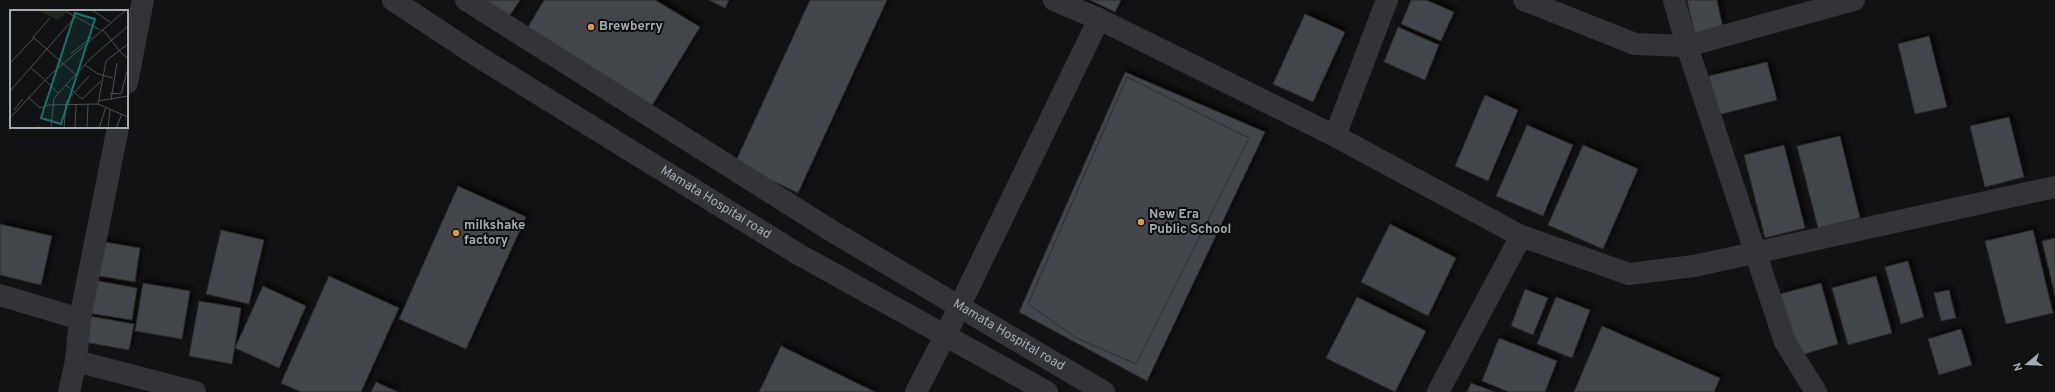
<svg xmlns="http://www.w3.org/2000/svg" width="2055" height="392" viewBox="0 0 2055 392" font-family="Overpass,sans-serif">
<style>
.building{fill:#434548;stroke:#2c2c2e;filter:url(#shadow)}
.lines{fill:none;stroke-linecap:round;stroke-linejoin:round}
.minor{stroke:#333437;stroke-width:22}
.tertiary{stroke:#333437;stroke-width:22}
.poi-dot{fill:#db9941;stroke:#0d0d0e;stroke-width:1.5}
.labels{text-anchor:middle;dominant-baseline:central;stroke-width:4;stroke-linejoin:round;paint-order:stroke}
.poi-label{font-size:13px;font-weight:bold;fill:#a4aab2;stroke:#0d0d0e;text-anchor:start}
.street-label{font-size:13px;fill:#a4aab2;stroke:#0d0d0e}
.inset-road{fill:none;stroke:#4c4f53;stroke-width:1}
.view{fill:#0f766e;fill-opacity:0.15;stroke:#0f766e;stroke-width:2}
.inset-edge{fill:none;stroke:#a4aab2;stroke-width:2}
</style>
<defs>
<filter id="shadow"><feDropShadow dx="3.5" dy="-3.5" stdDeviation="2" flood-color="#0009"/></filter>
</defs>
<rect width="100%" height="100%" fill="#111213"/>
<g class="building">
<polygon points="476,0 520,0 506,21"/>
<polygon points="544,0 655,0 700,27 650,109 525,32"/>
<polygon points="709,0 729,0 725,8"/>
<polygon points="810,0 887,0 798,193 735,163"/>
<polygon points="1090,0 1121,0 1115,12"/>
<polygon points="1411,0 1426,0 1454,12 1441,41 1401,24"/>
<polygon points="1687,0 1717,0 1723,28 1695,35"/>
<polygon points="1305,14 1345,32 1313,102 1273,84"/>
<polygon points="1398,27 1439,45 1425,80 1384,62"/>
<polygon points="1929,36 1947,107 1915,114 1898,44"/>
<polygon points="1767,62 1777,100 1718,115 1709,76"/>
<polygon points="1125,72 1265,132 1147,381 1019,312"/>
<polygon points="1127,77 1249,138 1136,364 1076,338 1028,304"/>
<polygon points="1485,95 1518,110 1488,181 1455,166"/>
<polygon points="2009,117 2024,177 1985,187 1970,126"/>
<polygon points="1527,125 1573,145 1543,216 1496,196"/>
<polygon points="1840,136 1860,218 1818,228 1797,146"/>
<polygon points="1583,145 1638,169 1603,249 1548,225"/>
<polygon points="1784,145 1805,228 1765,238 1744,155"/>
<polygon points="458,186 526,217 466,349 399,319"/>
<polygon points="0,224 52,236 41,285 0,275"/>
<polygon points="1390,224 1456,258 1428,316 1361,282"/>
<polygon points="221,230 264,240 249,304 206,294"/>
<polygon points="2033,230 2053,313 2006,324 1985,241"/>
<polygon points="2055,238 2055,295 2042,241"/>
<polygon points="99,241 140,248 135,282 94,275"/>
<polygon points="1908,261 1924,317 1901,324 1885,267"/>
<polygon points="329,276 399,308 361,392 301,392 281,383"/>
<polygon points="1876,276 1892,333 1848,345 1832,288"/>
<polygon points="93,280 137,288 132,320 88,313"/>
<polygon points="143,283 190,291 182,339 135,331"/>
<polygon points="1821,283 1838,344 1798,356 1780,294"/>
<polygon points="263,286 306,306 279,368 235,348"/>
<polygon points="1525,289 1548,298 1533,335 1511,326"/>
<polygon points="1949,290 1956,318 1941,321 1934,293"/>
<polygon points="1357,297 1426,331 1395,392 1326,358"/>
<polygon points="1556,297 1590,310 1572,358 1537,344"/>
<polygon points="199,301 241,308 232,364 189,356"/>
<polygon points="89,316 134,324 129,350 84,342"/>
<polygon points="1602,326 1720,378 1714,392 1574,392"/>
<polygon points="1961,329 1972,365 1939,375 1928,339"/>
<polygon points="1499,338 1557,361 1545,392 1509,392 1482,381"/>
<polygon points="781,346 875,392 759,392"/>
<polygon points="376,382 398,392 371,392"/>
<polygon points="1471,383 1495,392 1467,392"/>
</g>
<g class="lines">
<g class="minor">
<polyline points="1054,0 1099,19 1335,136 1521,236 1629,274 1694,266 2055,187"/>
<polyline points="1524,0 1635,44 1687,46 1854,0"/>
<polyline points="1674,0 1687,46 1785,342 1816,392"/>
<polyline points="127,83 143,0"/>
<polyline points="1335,136 1387,0"/>
<polyline points="0,295 80,319"/>
<polyline points="76,361 195,392"/>
<polyline points="69,392 76,361 80,319 118,127"/>
<polyline points="916,392 945,336 1099,19"/>
<polyline points="1438,392 1521,236"/>
</g>
<g class="tertiary">
<path id="s1" d="M 393,0 L 482,59 L 798,254 L 1047,392"/>
<path id="s2" d="M 466,0 L 835,233 L 1104,392"/>
</g>
</g>
<g class="poi-dot">
<circle cx="591" cy="27" r="4"/>
<circle cx="1141" cy="222" r="4"/>
<circle cx="456" cy="233" r="4"/>
</g>
<g class="labels">
<g class="poi-label">
<text x="599" y="27">Brewberry</text>
<text x="1149" y="215">New Era<tspan x="1149" dy="15">Public School</tspan></text>
<text x="464" y="226">milkshake<tspan x="464" dy="15">factory</tspan></text>
</g>
<g class="street-label">
<text stroke="none"><textPath href="#s1" startOffset="381">Mamata Hospital road</textPath></text>
<text stroke="none"><textPath href="#s2" startOffset="638">Mamata Hospital road</textPath></text>
</g>
</g>
<g transform="translate(10 10)">
<rect width="118" height="118" fill="#111213"/>
<path d="M 32,0 L 59,0 L 48,10 L 31,2 Z" fill="#1e251f"/>
<path class="inset-road" d="M 82,0 L 100,12M 57,2 L 90,20M 40,8 L 23,27 L 66,65M 93,20 L 112,44 L 118,48M 61,44 L 81,27M 0,53 L 24,28M 75,55 L 88,64 L 103,68M 21,58 L 34,69M 35,70 L 48,83M 56,75 L 72,89 L 91,71M 0,81 L 65,7M 100,83 L 111,84 L 118,58M 18,87 L 30,98 L 38,95 L 88,94 L 96,51 L 118,34M 101,90 L 107,53M 88,91 L 118,86M 88,94 L 118,107M 4,100 L 13,89M 0,108 L 40,65 L 116,0M 27,117 L 41,118M 41,118 L 44,88 L 81,48 L 118,16M 54,118 L 56,92 L 79,66M 65,118 L 66,95M 77,118 L 78,95M 89,118 L 96,97M 98,118 L 100,99M 106,118 L 112,104"/>
<path class="view" d="M 65,3 L 85,9 L 51,114 L 31,108 Z"/>
<rect width="118" height="118" class="inset-edge"/>
</g>
<g transform="translate(2027 364) rotate(252)" stroke="#0d0d0e" stroke-width="3" paint-order="stroke">
<path d="M0-3L7 15L0 10L-7 15Z" fill="#a4aab2"/>
<text y="-6" font-size="11" font-weight="bold" text-anchor="middle" fill="#a4aab2">N</text>
</g>
</svg>
